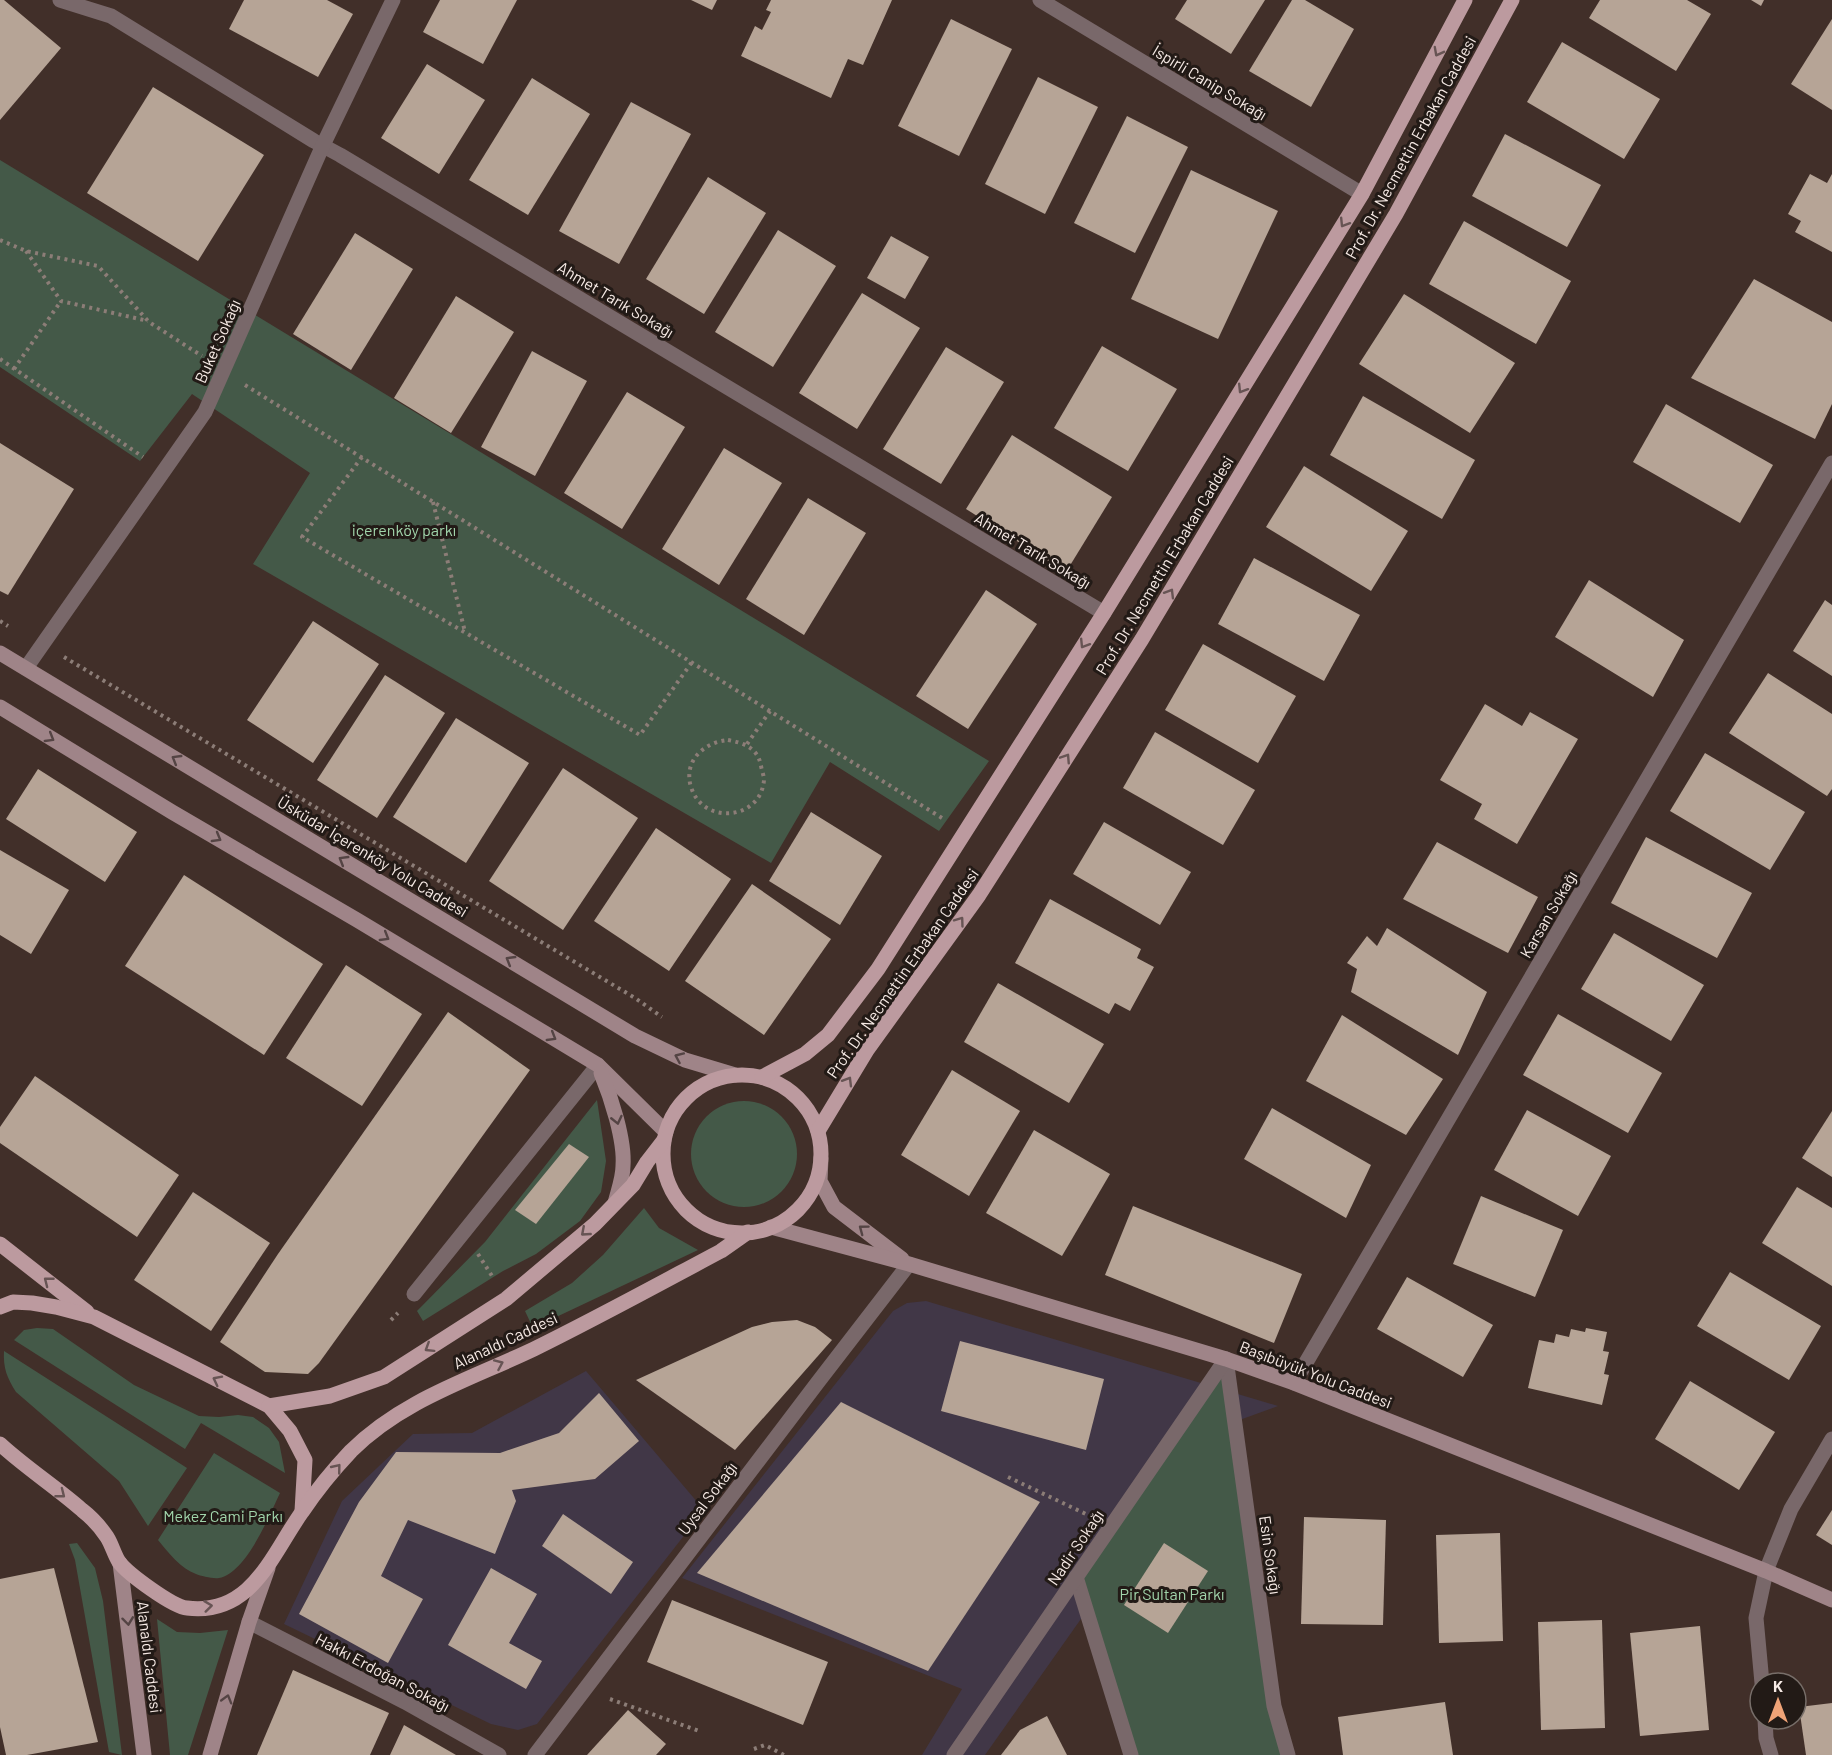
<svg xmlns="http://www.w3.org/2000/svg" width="1832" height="1755" viewBox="0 0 1832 1755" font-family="Barlow,sans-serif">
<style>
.commercial{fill:#413747}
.green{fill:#445948}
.building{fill:#b6a496}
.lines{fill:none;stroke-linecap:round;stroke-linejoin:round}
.path{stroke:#8c7d77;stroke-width:4;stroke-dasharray:3 4.5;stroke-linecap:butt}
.street{stroke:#79686a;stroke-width:15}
.secondary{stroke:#9f8488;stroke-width:15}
.primary{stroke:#bc9a9f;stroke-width:15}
.oneway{stroke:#675454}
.oneway2{stroke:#544444}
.labels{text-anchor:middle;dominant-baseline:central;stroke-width:6;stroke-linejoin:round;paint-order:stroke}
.street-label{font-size:16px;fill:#f7ebe6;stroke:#221a16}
.park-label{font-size:16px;fill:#a1d5ab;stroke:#221a16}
</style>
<rect width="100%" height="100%" fill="#412f29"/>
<g class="commercial">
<polygon points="926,1301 1278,1406 1223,1426 1198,1453 985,1755 922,1755 962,1689 682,1578 893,1311 907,1303"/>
<polygon points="586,1371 704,1510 537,1724 518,1730 491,1724 284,1624 342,1501 413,1434 472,1433"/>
</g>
<g class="green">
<polygon points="0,160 989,761 939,831 830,762 771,863 253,564 310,473 192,394 140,461 0,367"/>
<polygon points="597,1100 606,1161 601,1192 580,1221 536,1254 503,1271 423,1321 417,1311 485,1242"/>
<circle cx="744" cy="1154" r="53"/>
<polygon points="644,1208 659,1228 698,1250 533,1328 525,1311 572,1283 603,1255"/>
<polygon points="37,1328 53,1329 134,1385 199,1416 219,1417 238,1415 253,1417 269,1428 279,1442 285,1473 201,1423 185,1449 14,1340 24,1330"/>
<path d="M 4,1351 L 187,1468 L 148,1526 L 119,1481 L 16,1392 C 7,1378 3,1368 4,1351 Z"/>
<polygon points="1226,1359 1288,1755 1131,1755 1076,1577"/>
<path d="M 214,1453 L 280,1493 C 269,1516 247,1572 219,1578 C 213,1579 201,1576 196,1574 C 181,1569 168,1552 158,1540 Z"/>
<polygon points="77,1543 95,1568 103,1601 122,1755 109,1752 75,1560 69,1544"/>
<polygon points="157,1619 177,1632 200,1633 228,1630 188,1755 170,1755"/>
</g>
<g class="building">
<polygon points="0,0 4,0 61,48 0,120"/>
<polygon points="244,0 327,0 353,14 318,77 229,29"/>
<polygon points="440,0 517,0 483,64 423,32"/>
<polygon points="691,0 717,0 712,10"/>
<polygon points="771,0 892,0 863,65 848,59 831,98 741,56 755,26 762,30 771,12 766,10"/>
<polygon points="1187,0 1265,0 1231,54 1175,19"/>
<polygon points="1292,0 1305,0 1354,29 1311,107 1249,71"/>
<polygon points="1600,0 1687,0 1711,14 1676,71 1589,18"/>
<polygon points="1751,0 1764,0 1761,6"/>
<polygon points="951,19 1012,49 959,156 898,126"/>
<polygon points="1832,19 1832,110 1791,84"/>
<polygon points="1562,42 1660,99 1624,159 1527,102"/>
<polygon points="427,64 485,100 439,174 381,138"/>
<polygon points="1038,77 1098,107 1045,214 985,184"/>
<polygon points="532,78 590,114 528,215 469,180"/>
<polygon points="153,87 264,155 198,261 87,193"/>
<polygon points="631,102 691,134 619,264 559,231"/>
<polygon points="1127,116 1188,147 1135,253 1074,223"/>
<polygon points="1505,134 1601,185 1567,247 1472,196"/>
<polygon points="1191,170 1278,211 1218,339 1131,299"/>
<polygon points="1810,174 1827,183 1832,174 1832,252 1795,232 1801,221 1788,214"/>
<polygon points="708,177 766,213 704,314 646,279"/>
<polygon points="1464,221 1571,281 1536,344 1429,284"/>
<polygon points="778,230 836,266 773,367 715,332"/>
<polygon points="355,233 413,269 351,370 293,334"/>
<polygon points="891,236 929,257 905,299 867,278"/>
<polygon points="1754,279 1832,322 1832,404 1815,439 1691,378"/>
<polygon points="862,293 920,328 857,429 799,393"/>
<polygon points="1404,294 1515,363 1470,433 1359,364"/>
<polygon points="456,296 514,332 451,433 394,398"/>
<polygon points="1102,346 1177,389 1128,471 1054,428"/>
<polygon points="946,347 1004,382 941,484 883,449"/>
<polygon points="532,351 587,381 535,476 481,447"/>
<polygon points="627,392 685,427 622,529 564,493"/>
<polygon points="1363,396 1475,460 1442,519 1330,455"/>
<polygon points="1666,404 1773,465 1740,523 1633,462"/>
<polygon points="1012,435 1112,497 1066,572 966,509"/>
<polygon points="0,443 74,489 8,595 0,591"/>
<polygon points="724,448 782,483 719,585 662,549"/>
<polygon points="1304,466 1408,531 1371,591 1266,527"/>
<polygon points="808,498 866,533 804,635 746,599"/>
<polygon points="1254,558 1360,615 1324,681 1218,624"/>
<polygon points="1589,580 1684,640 1653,697 1555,637"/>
<polygon points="986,590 1037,624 968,729 916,696"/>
<polygon points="1825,600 1832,605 1832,676 1793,651"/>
<polygon points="313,621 379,664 313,763 247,720"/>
<polygon points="1203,644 1296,696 1258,763 1165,710"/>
<polygon points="1768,673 1832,714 1832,789 1827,796 1729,733"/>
<polygon points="385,675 445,713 377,818 317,780"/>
<polygon points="1485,704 1522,726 1530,712 1578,739 1517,844 1474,819 1482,804 1440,780"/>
<polygon points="456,718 529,763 466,863 393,817"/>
<polygon points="1155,732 1255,790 1223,845 1123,788"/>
<polygon points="1705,753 1805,812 1770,870 1670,811"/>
<polygon points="563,768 638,818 563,930 489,881"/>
<polygon points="38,769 137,832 105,882 6,819"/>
<polygon points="811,812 882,856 840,925 769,881"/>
<polygon points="1104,822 1191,872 1160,925 1073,874"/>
<polygon points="656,828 731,879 669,971 594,921"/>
<polygon points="1646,837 1752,893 1717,958 1611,903"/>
<polygon points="1437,842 1538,897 1508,953 1403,899"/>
<polygon points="0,850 69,890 31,954 0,935"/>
<polygon points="184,875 323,964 264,1055 125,966"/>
<polygon points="752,884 831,939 764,1035 685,981"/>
<polygon points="1050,899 1141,949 1137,958 1154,967 1130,1011 1115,1003 1109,1014 1015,963"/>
<polygon points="1387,928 1487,992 1458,1055 1351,992 1357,969 1347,963 1367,936 1377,946"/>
<polygon points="1614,933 1704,985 1671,1041 1581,989"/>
<polygon points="346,965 422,1014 362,1106 286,1058"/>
<polygon points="998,983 1104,1044 1069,1103 964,1042"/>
<polygon points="448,1012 530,1070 319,1363 308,1374 265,1372 220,1342 278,1254"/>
<polygon points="1558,1014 1662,1073 1628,1133 1523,1075"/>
<polygon points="1342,1015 1443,1079 1406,1135 1306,1081"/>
<polygon points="952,1070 1020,1111 969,1196 901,1155"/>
<polygon points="35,1076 179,1175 137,1237 0,1143 0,1127"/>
<polygon points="1272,1108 1371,1165 1346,1218 1244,1159"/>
<polygon points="1527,1110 1611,1156 1578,1216 1494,1170"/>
<polygon points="1832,1111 1832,1177 1802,1158"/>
<polygon points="1034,1130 1110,1174 1062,1256 986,1213"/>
<polygon points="569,1144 589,1157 536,1224 515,1210"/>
<polygon points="1797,1187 1832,1208 1832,1286 1762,1243"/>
<polygon points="193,1192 270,1243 211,1331 134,1280"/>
<polygon points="1481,1196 1563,1230 1535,1297 1453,1264"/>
<polygon points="1133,1206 1302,1274 1274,1343 1105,1275"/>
<polygon points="1730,1272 1821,1326 1789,1380 1697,1326"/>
<polygon points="1407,1277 1493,1325 1463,1377 1377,1329"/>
<polygon points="797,1320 815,1327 832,1340 735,1450 636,1380 752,1327 772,1322"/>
<polygon points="1586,1328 1607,1332 1603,1351 1609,1352 1604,1374 1609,1375 1602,1405 1528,1388 1539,1340 1554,1343 1556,1334 1569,1337 1571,1329 1585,1332"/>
<polygon points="960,1341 1104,1379 1086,1450 941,1411"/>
<polygon points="1690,1381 1775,1432 1739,1490 1655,1439"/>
<polygon points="599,1393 639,1441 595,1479 512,1490 516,1501 495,1554 408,1520 381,1576 423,1599 388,1663 299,1614 359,1502 396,1452 500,1453 559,1433"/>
<polygon points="841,1402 1040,1502 928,1671 697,1573"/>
<polygon points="1832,1510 1832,1545 1816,1535"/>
<polygon points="563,1514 633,1562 611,1594 542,1546"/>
<polygon points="1304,1517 1386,1520 1383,1625 1301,1624"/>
<polygon points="1500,1533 1503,1641 1439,1643 1436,1535"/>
<polygon points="1164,1543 1208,1571 1168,1633 1124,1605"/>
<polygon points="54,1568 98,1742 27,1755 6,1755 0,1727 0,1579"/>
<polygon points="491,1568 537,1594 509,1643 542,1661 526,1689 448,1645"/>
<polygon points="672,1600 828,1662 803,1725 647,1662"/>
<polygon points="1602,1620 1605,1728 1541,1730 1538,1622"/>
<polygon points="1700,1626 1709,1730 1640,1736 1630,1633"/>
<polygon points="293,1670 389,1713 370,1755 257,1755"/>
<polygon points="1445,1702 1453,1755 1343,1755 1338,1717"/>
<polygon points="1832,1703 1832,1755 1806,1755 1799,1707"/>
<polygon points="628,1710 666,1744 656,1755 587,1755"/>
<polygon points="1047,1716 1067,1755 1001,1755 1020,1730"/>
<polygon points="404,1725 456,1755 390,1755"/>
</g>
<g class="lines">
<g class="path">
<polyline points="0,240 26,251 98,266 149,322 202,356"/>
<polyline points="26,251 61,301 148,321"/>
<polyline points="0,359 143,457"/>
<polyline points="14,369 61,301"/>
<polyline points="245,385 942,818"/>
<polyline points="362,457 302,537 640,735 692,662"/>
<polyline points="433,502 465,632"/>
<polyline points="0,621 8,626"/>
<polyline points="64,657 635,998 662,1017"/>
<path d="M 728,740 C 744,743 758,748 761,766 C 762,771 764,776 764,780 C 761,820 703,826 691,787 C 683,761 704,742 728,740 Z"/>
<polyline points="747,744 770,711"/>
<polyline points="478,1254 492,1276"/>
<polyline points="391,1320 398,1313"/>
<polyline points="1008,1477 1088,1515"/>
<polyline points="610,1699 699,1731"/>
<polyline points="754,1749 765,1745 784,1755"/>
</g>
<g class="street">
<polyline points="60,0 111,16 314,141 340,155 1104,613"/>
<polyline points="1040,0 1362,194"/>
<polyline points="26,668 205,412 323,145 393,0"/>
<polyline points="414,1294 598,1065"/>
<polyline points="1226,1359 1274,1706 1288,1755"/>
<polyline points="1294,1383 1832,463"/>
<polyline points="1076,1577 1131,1755"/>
<polyline points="249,1622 405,1702 499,1755"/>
<polyline points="1762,1683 1756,1618 1766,1571 1791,1509 1832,1439"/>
<polyline points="1765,1719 1766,1738 1771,1755"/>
<polyline points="535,1755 818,1382 909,1264"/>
<polyline points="954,1755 1226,1359"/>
</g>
<g class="secondary">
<polyline points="0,653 635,1036 685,1060 735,1075"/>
<polyline points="0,707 172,812 357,920 598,1065 666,1132"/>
<path d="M 601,1073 C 611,1097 625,1140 623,1166 C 623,1178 618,1191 615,1203"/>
<polyline points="821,1158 820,1181 834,1207 902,1259"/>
<polyline points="771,1227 909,1264 1226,1359 1294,1383 1766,1571 1832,1600"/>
<polyline points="120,1563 144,1755"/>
<polyline points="210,1755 249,1622 268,1568"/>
</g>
<g class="primary">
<circle cx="742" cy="1154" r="79"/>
<polyline points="762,1077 805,1054 828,1035 878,969 1104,613 1362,194 1465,0"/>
<polyline points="818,1131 867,1050 979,895 1142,639 1396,214 1512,0"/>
<polyline points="0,1244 87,1312"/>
<polyline points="0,1307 13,1302 32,1303 56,1307 94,1317 269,1406 290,1431 305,1460 302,1511"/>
<polyline points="269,1406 330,1396 384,1377 506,1299 595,1224 633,1185 647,1162 664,1140"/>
<path d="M 0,1444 C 26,1468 56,1487 82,1510 C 91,1517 101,1528 107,1537 C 112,1545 114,1554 119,1562 C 128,1574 173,1607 187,1608 C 252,1616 272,1554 302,1512 C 316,1491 334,1469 351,1451 C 402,1400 471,1379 534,1349 C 597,1318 659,1284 721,1251 L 748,1232"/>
</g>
</g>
<defs><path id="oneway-chevron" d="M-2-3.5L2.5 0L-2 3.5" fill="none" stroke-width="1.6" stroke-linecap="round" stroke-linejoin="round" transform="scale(1.5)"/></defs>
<g class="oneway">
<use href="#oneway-chevron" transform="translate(1438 52) rotate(118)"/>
<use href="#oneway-chevron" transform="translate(1344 223) rotate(122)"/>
<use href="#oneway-chevron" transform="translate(1242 389) rotate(122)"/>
<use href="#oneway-chevron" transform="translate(1170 593) rotate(-59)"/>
<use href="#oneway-chevron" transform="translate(1084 644) rotate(122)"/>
<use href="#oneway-chevron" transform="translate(1066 758) rotate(-57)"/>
<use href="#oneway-chevron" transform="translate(960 921) rotate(-54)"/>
<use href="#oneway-chevron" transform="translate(848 1081) rotate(-59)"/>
<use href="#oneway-chevron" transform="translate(585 1232) rotate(139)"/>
<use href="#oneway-chevron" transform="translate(48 1281) rotate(-142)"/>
<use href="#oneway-chevron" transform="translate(429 1348) rotate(148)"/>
<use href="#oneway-chevron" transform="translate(499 1364) rotate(-24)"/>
<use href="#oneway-chevron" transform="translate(217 1380) rotate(-153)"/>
<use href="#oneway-chevron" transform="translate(337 1468) rotate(-51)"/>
<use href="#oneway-chevron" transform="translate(61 1494) rotate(38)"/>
<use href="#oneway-chevron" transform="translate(208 1606) rotate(-7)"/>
</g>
<g class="oneway2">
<use href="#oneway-chevron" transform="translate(50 738) rotate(31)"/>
<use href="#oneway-chevron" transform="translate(176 759) rotate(-149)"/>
<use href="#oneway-chevron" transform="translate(217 838) rotate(30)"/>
<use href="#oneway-chevron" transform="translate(343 860) rotate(-149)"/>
<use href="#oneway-chevron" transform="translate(385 937) rotate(31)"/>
<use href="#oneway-chevron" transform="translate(510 960) rotate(-149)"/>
<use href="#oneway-chevron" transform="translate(552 1037) rotate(31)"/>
<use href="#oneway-chevron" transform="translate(679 1057) rotate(-156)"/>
<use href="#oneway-chevron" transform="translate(617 1120) rotate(77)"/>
<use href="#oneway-chevron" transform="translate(863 1229) rotate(-143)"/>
<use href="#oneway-chevron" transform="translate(128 1621) rotate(83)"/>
<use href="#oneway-chevron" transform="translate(227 1699) rotate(-74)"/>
</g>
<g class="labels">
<g class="street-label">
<text transform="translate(1210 82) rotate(31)">İspirli Canip Sokağı</text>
<text transform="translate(1410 147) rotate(-61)">Prof. Dr. Necmettin Erbakan Caddesi</text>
<text transform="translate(616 299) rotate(31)">Ahmet Tarık Sokağı</text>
<text transform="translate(217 341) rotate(-66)">Buket Sokağı</text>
<text transform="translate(1033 550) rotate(31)">Ahmet Tarık Sokağı</text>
<text transform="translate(1164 565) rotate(-59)">Prof. Dr. Necmettin Erbakan Caddesi</text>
<text transform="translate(373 856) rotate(31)">Üsküdar İçerenköy Yolu Caddesi</text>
<text transform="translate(1548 914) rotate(-60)">Karsan Sokağı</text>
<text transform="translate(902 973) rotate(-55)">Prof. Dr. Necmettin Erbakan Caddesi</text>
<text transform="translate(505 1340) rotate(-25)">Alanaldı Caddesi</text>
<text transform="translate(1316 1374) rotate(21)">Başıbüyük Yolu Caddesi</text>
<text transform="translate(707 1498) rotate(-53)">Uysal Sokağı</text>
<text transform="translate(1075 1547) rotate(-56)">Nadir Sokağı</text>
<text transform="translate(1271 1555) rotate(82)">Esin Sokağı</text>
<text transform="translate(150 1657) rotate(83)">Alanaldı Caddesi</text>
<text transform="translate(383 1672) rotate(28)">Hakkı Erdoğan Sokağı</text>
</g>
<g class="park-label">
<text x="404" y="529">içerenköy parkı</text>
<text x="223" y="1515">Mekez Cami Parkı</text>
<text x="1172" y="1593">Pir Sultan Parkı</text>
</g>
</g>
<g transform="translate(1778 1701)"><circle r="28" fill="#221a16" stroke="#776e69" stroke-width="1.5"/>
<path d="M0-4.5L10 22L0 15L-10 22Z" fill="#efa377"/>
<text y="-9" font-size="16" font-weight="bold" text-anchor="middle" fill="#f7ebe6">K</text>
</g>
</svg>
